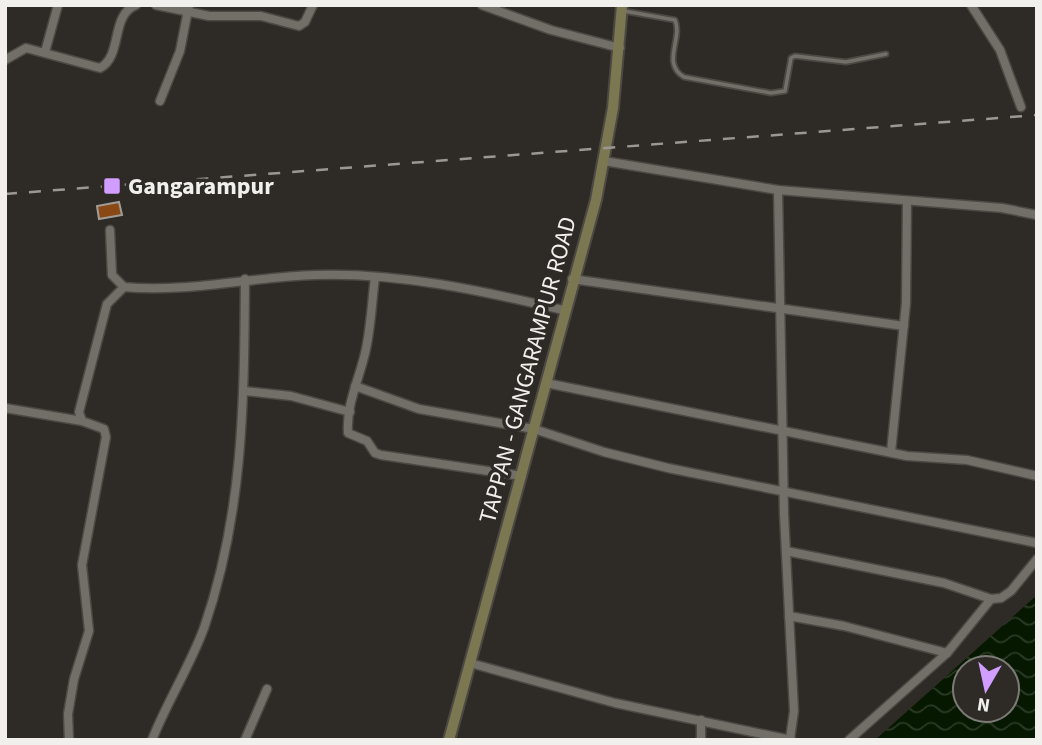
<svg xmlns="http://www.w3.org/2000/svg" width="1042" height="745" viewBox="0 0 1042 745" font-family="'Source Sans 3',sans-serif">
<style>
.water{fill:url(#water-waves);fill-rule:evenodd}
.building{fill:#8a4914;stroke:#a29c97;stroke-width:2}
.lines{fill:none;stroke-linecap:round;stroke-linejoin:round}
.service-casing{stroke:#4c4944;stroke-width:7}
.minor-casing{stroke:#4c4944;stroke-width:11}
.secondary-casing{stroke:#4c4944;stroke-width:14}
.service{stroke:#726f69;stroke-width:3.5}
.minor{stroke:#726f69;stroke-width:8}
.secondary{stroke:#7a7751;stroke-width:10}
.rail{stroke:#9b9894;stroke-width:2.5;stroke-dasharray:12 12;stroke-linecap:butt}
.poi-dot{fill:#d19dfe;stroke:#2e2b26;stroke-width:2.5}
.labels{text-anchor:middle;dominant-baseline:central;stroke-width:7;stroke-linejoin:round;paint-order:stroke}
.poi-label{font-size:24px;font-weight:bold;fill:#f2f0ed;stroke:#2e2b26;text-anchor:start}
.street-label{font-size:24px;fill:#f2f0ed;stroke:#2e2b26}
</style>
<defs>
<pattern id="water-waves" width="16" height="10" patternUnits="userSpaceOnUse" patternTransform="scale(1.75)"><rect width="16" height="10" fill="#061800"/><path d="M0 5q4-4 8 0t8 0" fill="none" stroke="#2b3a26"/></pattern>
</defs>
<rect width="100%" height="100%" fill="#2e2b26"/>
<path class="water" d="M 1037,595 L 1037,740 L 875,740 ZM 965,668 L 1007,668 L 1007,710 L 965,710 Z"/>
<polygon class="building" points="119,202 122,215 99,219 97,206"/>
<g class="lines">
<g class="service-casing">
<path id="service" d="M 624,11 L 675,20 C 683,39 661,63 684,77 L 771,93 L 785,91 L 791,58 L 795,56 L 846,62 L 886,54"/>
</g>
<g class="minor-casing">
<g id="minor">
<polyline points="156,5 209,16 261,16 299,26 305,22 313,5"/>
<polyline points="482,5 551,30 620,48"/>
<polyline points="971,5 1000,50 1021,107"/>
<polyline points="45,52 58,5"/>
<path d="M 5,60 L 26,48 L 100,68 C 123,56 110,15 136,5"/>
<polyline points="160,101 180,51 189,5"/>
<polyline points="604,161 778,190 1002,208 1037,215"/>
<polyline points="778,190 784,514 794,711 790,739"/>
<path d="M 110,230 L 112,275 L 124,287 C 187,293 252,277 315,275 C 397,272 484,291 563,310"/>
<path d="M 375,277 C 372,301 371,325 366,349 C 360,378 346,403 348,433 L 367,441 L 375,453 L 381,455 L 522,476"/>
<polyline points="572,279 904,326"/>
<polyline points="546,383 907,456 967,460 1037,476"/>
<polyline points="355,386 419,409 534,429 604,452 668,468 1037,543"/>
<polyline points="245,391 291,396 350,412"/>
<polyline points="5,408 82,421"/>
<polyline points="891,452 906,303 907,202"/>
<polyline points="786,551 944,583 991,599 1001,598 1011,591 1037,559"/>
<polyline points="789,616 844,626 947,653"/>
<polyline points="470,663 615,703 791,740"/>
<polyline points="701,720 701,740"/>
<polyline points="69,740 68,714 74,679 89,631 82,565 106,437 104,429 82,421 79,412 107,304 124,287"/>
<path d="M 152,740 C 167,702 190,666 204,628 C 244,512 244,400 245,279"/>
<polyline points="245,740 267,689"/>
<polyline points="849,740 947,653 991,599"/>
</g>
</g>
<g class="secondary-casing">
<polyline id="secondary" points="449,740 596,200 613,108 622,5"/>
</g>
<use href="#service" class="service"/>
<use href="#minor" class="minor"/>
<use href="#secondary" class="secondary"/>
<polyline class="rail" points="5,194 1037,115"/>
</g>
<rect class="poi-dot" x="103" y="177" width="18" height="18" rx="3.5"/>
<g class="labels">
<g class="poi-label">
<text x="128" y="186">Gangarampur</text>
</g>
<g class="street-label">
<text transform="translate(528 370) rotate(-75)">TAPPAN - GANGARAMPUR ROAD</text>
</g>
</g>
<rect width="1042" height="745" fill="none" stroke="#f2f0ed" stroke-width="14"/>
<g transform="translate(986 689) rotate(189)"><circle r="33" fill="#2e2b26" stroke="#7c7a76" stroke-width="2"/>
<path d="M0-5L12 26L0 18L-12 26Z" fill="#d19dfe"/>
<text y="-10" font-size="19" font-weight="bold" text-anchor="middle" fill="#f2f0ed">N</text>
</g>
</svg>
